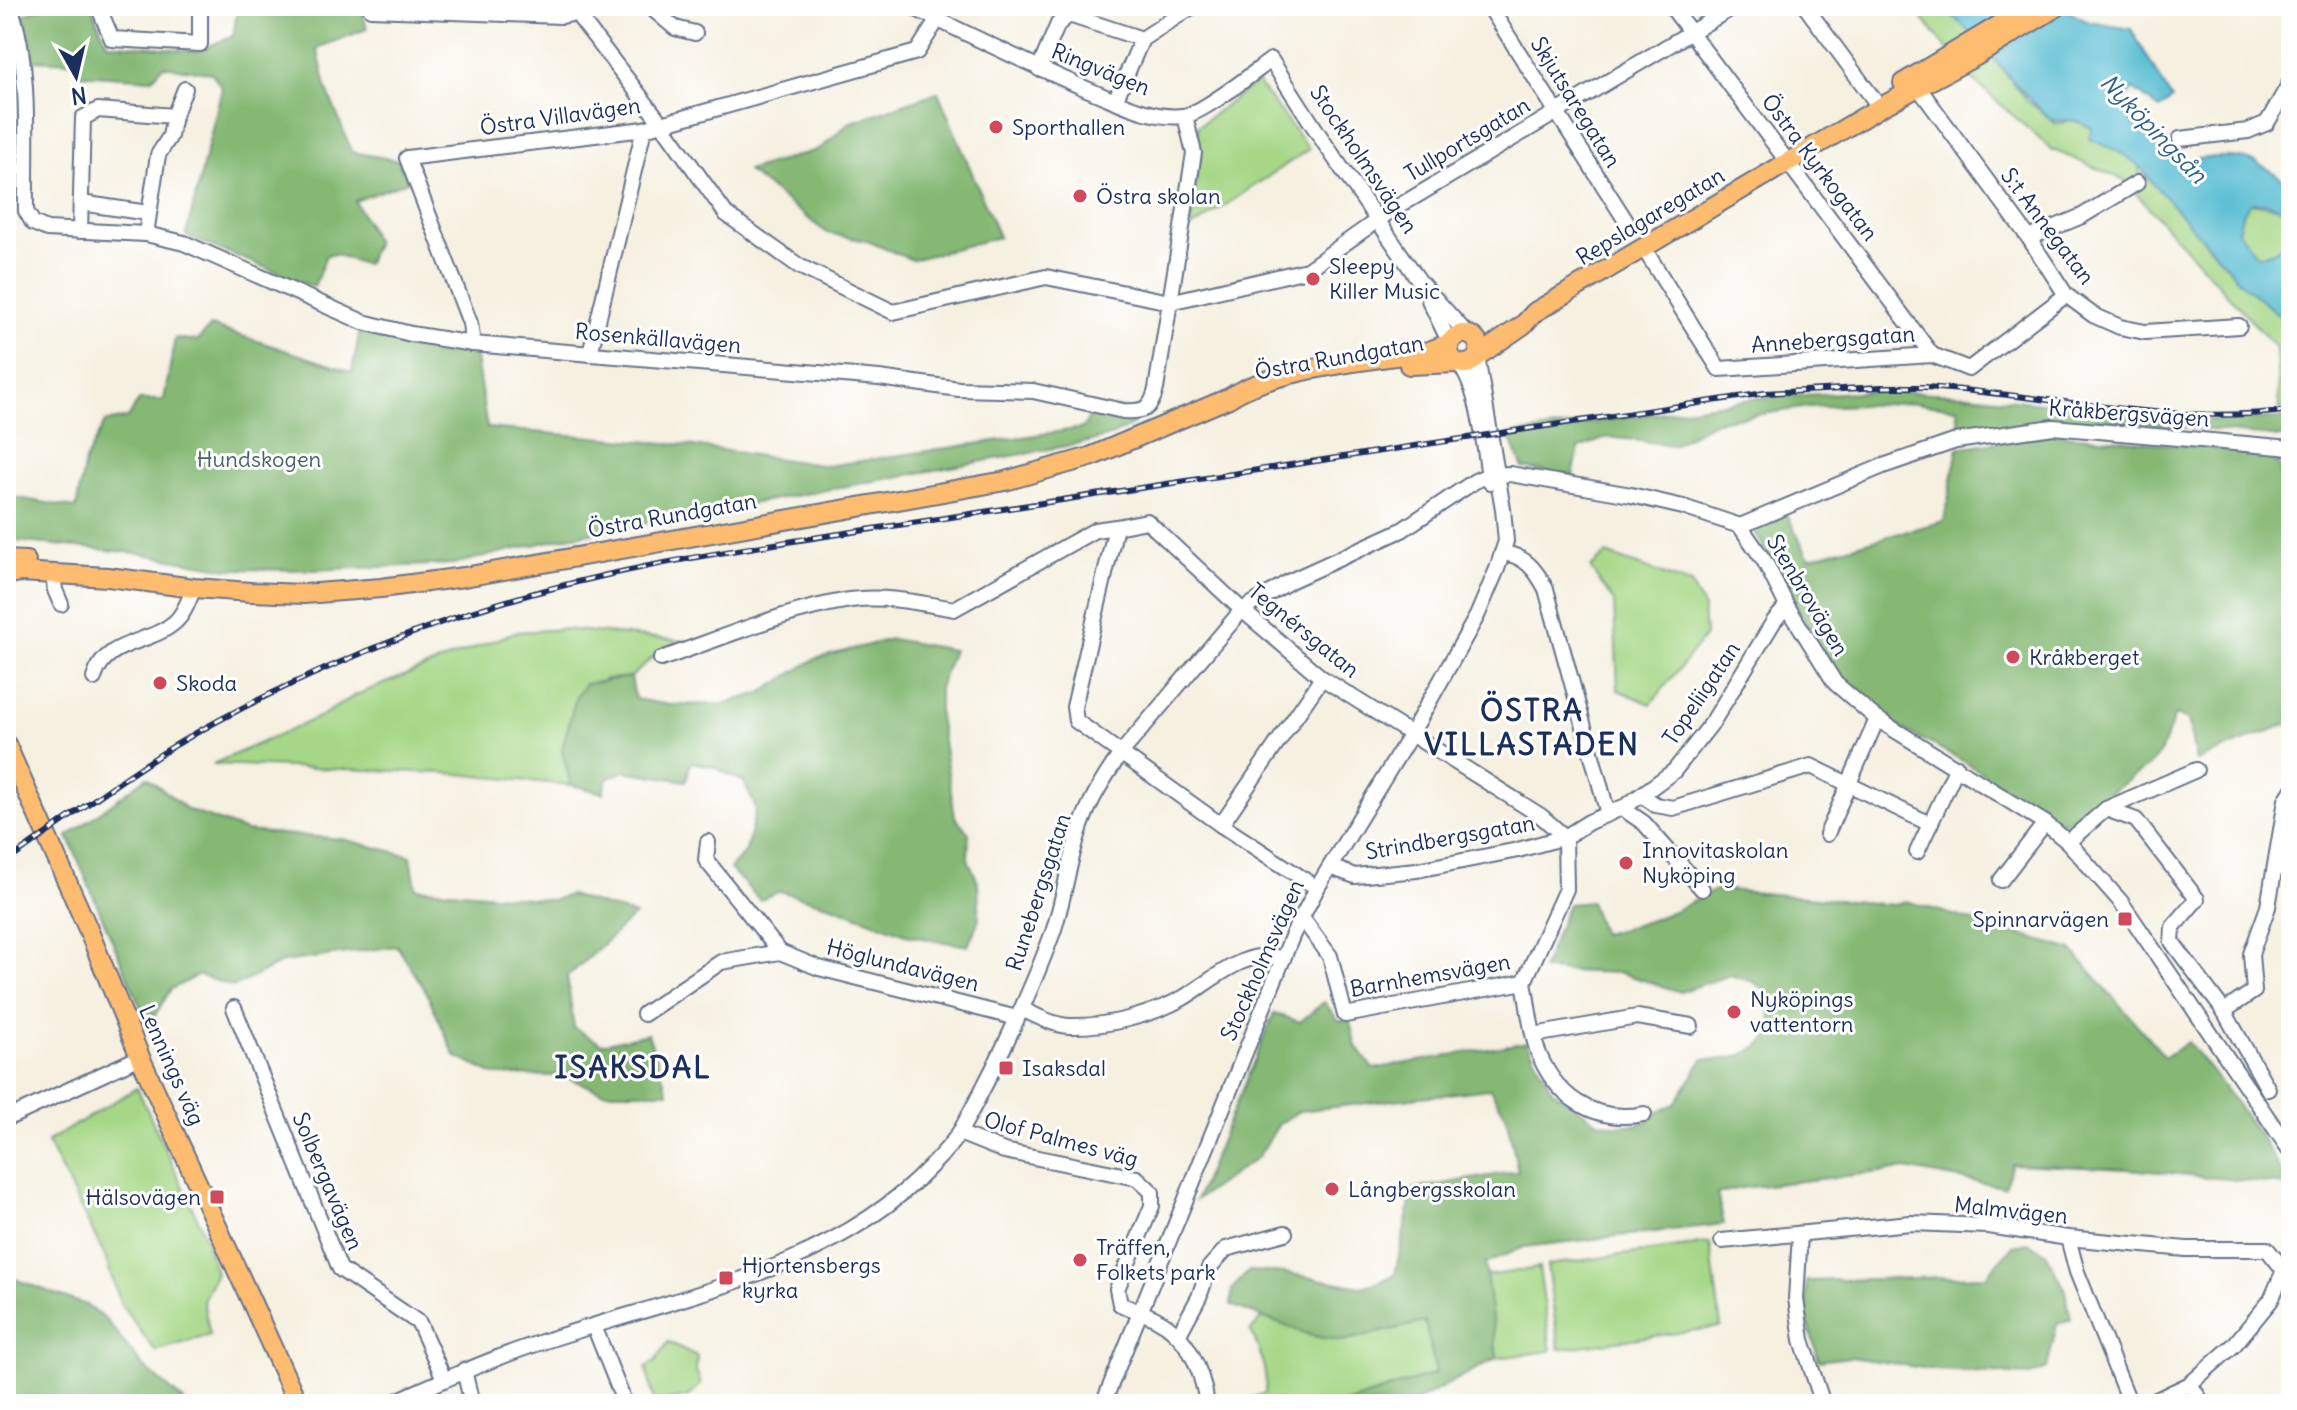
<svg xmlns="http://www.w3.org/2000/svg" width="2297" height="1410" viewBox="0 0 2297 1410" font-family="Delius,sans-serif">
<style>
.green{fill:#a6d786;stroke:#608372;stroke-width:2}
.forest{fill:#84b873;stroke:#507468;stroke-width:2}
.water{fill:#54bbd2;stroke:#387598;stroke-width:2;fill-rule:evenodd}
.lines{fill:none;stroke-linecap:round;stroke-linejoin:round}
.minor-casing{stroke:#67738c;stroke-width:18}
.major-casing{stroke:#67738c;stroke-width:22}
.minor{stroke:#fff;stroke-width:14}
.major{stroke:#febc71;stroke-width:18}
.rail-casing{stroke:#1b2f5e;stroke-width:6}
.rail{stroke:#fff;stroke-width:3;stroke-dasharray:9;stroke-linecap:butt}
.poi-dot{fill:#d1495b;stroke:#fff;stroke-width:3}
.labels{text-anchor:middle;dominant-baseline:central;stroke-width:6;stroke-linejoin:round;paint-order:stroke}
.street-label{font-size:22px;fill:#1b2f5e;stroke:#fff}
.poi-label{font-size:22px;fill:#1b2f5e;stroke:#fff;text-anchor:start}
.park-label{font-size:22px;fill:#45616a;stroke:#fff}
.water-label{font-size:24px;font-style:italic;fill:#2f6087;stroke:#fff}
.district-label{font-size:30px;font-weight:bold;letter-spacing:2px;fill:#1b2f5e;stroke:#fff}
</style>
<rect width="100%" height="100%" fill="#fff"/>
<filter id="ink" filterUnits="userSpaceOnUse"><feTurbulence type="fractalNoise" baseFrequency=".0125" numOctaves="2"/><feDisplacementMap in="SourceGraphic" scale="16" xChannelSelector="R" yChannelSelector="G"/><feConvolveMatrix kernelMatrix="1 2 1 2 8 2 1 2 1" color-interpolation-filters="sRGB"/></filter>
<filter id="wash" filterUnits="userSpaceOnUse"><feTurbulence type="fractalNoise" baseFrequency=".006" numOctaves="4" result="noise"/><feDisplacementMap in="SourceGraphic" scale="32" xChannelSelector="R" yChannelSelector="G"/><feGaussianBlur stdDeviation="1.8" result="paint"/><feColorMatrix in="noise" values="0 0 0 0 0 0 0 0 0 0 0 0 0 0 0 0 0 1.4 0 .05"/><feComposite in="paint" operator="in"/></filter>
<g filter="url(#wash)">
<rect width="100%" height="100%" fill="#f5f0e0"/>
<g class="green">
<polygon points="1912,6 1942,6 1970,30 2027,100 2056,124 2073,120 2092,128 2090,139 2124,153 2140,165 2139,173 2150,180 2244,286 2291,325 2291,407 2279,409 2276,348 2124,180 2051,149 1972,79"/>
<polygon points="1257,82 1309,149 1190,229 1200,152 1197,127"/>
<path d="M 2250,203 L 2282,208 L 2291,224 C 2286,250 2280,250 2257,256 L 2237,231 L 2242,214 Z"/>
<polygon points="1606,554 1691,584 1703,607 1705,636 1651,704 1618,690 1614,602 1590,568"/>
<polygon points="565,629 685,641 654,656 631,677 605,679 562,749 571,785 447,773 213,764 321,716 356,695 515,632"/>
<polygon points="137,1088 200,1224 216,1273 203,1301 210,1335 155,1351 121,1304 104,1254 47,1142"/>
<polygon points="1710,1243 1721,1327 1559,1349 1547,1265"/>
<polygon points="1539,1268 1551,1351 1497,1358 1485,1276"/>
<path d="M 1263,1317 L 1342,1341 L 1425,1322 L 1437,1373 L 1343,1404 L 1239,1404 L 1265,1393 C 1268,1371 1260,1351 1251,1331 Z"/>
<polygon points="668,1342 697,1356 696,1370 701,1385 688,1396 655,1404 646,1367 656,1360"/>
</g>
<g class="forest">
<polygon points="44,6 91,6 107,43 197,51 233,36 238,6 255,6 275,13 281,6 361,6 367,29 317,48 326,87 352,152 401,161 408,181 355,201 376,242 366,265 335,254 326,255 314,287 186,236 222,88 212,73 163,66 152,79 79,74 73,62 32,60 29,31 23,15"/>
<polygon points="938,92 999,237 912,260 867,241 827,233 747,171 820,149 849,123"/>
<polygon points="211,326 352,372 360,329 475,352 487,428 687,445 827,466 1083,428 1095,407 1125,409 1134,424 1113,435 1088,442 563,538 453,564 310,570 227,569 137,553 6,540 6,496 76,508 85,461 105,422 128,418 139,400 164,400 175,338 197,341"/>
<polygon points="1880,391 1960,394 2197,420 2291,418 2291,438 2105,420 2053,422 1960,433 1957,408 1915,403 1808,407 1716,421 1673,445 1609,437 1579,448 1573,476 1523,468 1509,435 1765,397"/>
<path d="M 2051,434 L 2203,447 L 2268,456 L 2280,467 L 2282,500 L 2291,507 L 2291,722 L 2196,761 L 2188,720 L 2175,715 L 2161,751 L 2150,765 L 2066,823 C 2029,810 2000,783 1966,763 C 1937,745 1903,733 1876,711 C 1819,665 1790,590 1753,529 L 1786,513 L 1809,558 L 1944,521 L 1958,448 Z"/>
<polygon points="891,639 953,650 939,688 939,716 955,817 969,833 968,859 978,882 979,919 968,946 911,936 835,907 779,891 760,900 730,869 746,851 756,808 744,782 714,767 691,762 686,781 624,771 607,779 603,793 571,785 562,749 576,697 585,684 631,677 635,699 670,705 723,704 761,693 815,659"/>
<polygon points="147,777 188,810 246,831 342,839 411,856 416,888 551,900 570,895 635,915 567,977 574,1028 602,1044 648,1034 668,1092 603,1092 563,1076 494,1075 455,1056 426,991 397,946 283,962 234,987 199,975 171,989 154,1017 140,1006 68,836"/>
<path d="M 1717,889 L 1894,905 L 1906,901 L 2072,950 L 2165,1057 L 2188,1042 C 2209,1069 2281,1155 2285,1185 L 2129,1169 L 2012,1164 L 2004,1187 L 1906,1169 L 1741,1188 L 1717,1194 L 1724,1224 L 1524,1247 L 1485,1264 L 1497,1358 L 1411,1404 L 1343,1404 L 1436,1373 L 1425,1322 L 1342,1341 L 1312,1336 L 1231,1305 L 1232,1289 L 1249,1271 L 1286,1273 L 1361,1287 L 1380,1282 L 1395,1274 L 1413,1189 L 1518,1171 L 1506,1115 L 1490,1089 L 1299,1111 L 1279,1124 L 1258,1157 L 1196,1200 L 1274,1013 L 1300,1022 L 1324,1002 L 1338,1020 L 1350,1021 L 1355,1044 L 1373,1069 L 1527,1042 L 1552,1090 L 1598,1122 L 1615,1125 L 1634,1125 L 1649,1120 L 1660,1110 L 1675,1104 L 1703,1059 C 1735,1062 1751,1054 1774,1033 L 1766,990 L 1751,981 L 1730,975 L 1680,992 L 1621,973 L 1542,970 L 1568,904 L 1590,902 L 1602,934 C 1646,924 1678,911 1717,889 Z"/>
<polygon points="2028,1243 2046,1253 2064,1287 2071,1319 2057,1324 2047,1368 2030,1375 1936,1370 1850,1357 1819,1361 1806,1317 1806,1281 1986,1276 2013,1246"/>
<polygon points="6,1276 86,1305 105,1319 143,1366 187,1404 6,1404"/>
</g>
<path class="water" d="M 1942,6 L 2058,6 L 2089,22 L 2131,29 L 2172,99 L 2160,109 L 2133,89 L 2125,100 L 2132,122 L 2181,161 C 2231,155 2252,150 2291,187 L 2291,249 L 2287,272 L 2291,275 L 2291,325 L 2244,286 L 2150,180 C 2134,156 2114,149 2089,139 L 2092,128 L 2073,120 L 2053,121 C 2012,86 1983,41 1942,6 ZM 2250,203 L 2266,203 L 2282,208 L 2291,224 C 2286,250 2280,250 2257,256 L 2238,231 L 2242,214 Z"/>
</g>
<g filter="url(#ink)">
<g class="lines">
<g class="minor-casing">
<g id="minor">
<path d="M 10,6 C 32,68 25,145 26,211 L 33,223 L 47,229 L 146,234 L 184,243 L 363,322 L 411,334 L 473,344 L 879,378 L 959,389 L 1033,391 L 1123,411 C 1144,412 1151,410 1156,389 L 1194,153 L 1185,116"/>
<polyline points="98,6 112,39 200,44 200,6"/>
<polyline points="370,6 371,9 562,16 576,13 581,7"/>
<polyline points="649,6 675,28 695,33"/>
<path d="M 910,6 C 969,35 1028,64 1089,90 C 1116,101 1152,120 1183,116 C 1202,114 1253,73 1271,60 L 1325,144 L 1420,282 L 1467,334"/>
<polyline points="1489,6 1626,221"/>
<polyline points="1671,6 1932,355"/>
<polyline points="1805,6 1875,101"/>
<polyline points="576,13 661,123 726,214 799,266 893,312 1046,277 1170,302 1307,270 1389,212 1735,6"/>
<polyline points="1039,69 1058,24 1069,15 1142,39"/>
<polyline points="1914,77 1924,95 2029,238 2066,295 2093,315 2120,327 2145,332 2239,326"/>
<polyline points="1115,101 1142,39 1193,6"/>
<polyline points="2180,139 2248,131 2267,123 2291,81"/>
<polyline points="81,203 148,213"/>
<polyline points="80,231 83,118 98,110 174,116"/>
<polyline points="146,234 158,155 170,136 174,116 185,89"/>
<polyline points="2029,238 2082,216 2137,183"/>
<polyline points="1643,247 1719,369 1932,355 1969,369 2066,295"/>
<polyline points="1429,300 1445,333 1452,341"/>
<polyline points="473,344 470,323 407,158 644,129 917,52 938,19"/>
<polyline points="590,354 644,129"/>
<path d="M 1459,364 C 1480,390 1484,449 1490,482"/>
<polyline points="1740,526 1883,466 1956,441 2053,427 2291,448"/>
<path d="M 1502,553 C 1525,555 1536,570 1546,589 L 1608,814"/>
<polyline points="53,575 55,590 61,604"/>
<path d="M 661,659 C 722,638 786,610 850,600 C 885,595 920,603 954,609 L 1095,530 L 1116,527"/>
<path d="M 94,678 C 106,638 148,646 175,622 C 185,613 189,599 194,588"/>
<polyline points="1643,796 1656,805 1673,808 1811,766 1930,824"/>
<polyline points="1622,808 1644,823 1702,889"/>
<polyline points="2106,809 2136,820 2197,899 2173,927 2172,942 2224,1011 2268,1089"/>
<polyline points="1221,825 1322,678"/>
<polyline points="1827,834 1877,719"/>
<polyline points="708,842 706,860 780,952"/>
<polyline points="2068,842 2106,809 2196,770"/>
<polyline points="1917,852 1957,767"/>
<polyline points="1330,867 1355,876 1417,870 1518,850 1565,837 1589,822 1626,806 1674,771 1712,723 1774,621 1787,606"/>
<polyline points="2001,880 2045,823"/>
<polyline points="1302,918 1330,956 1345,1015 1524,982 1566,889 1565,837 1541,816 1322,678 1242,610 1147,521 1116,527 1074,707 1076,721 1221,825 1317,888"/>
<path d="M 1524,982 C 1528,1003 1530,1028 1537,1049 C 1554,1096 1594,1124 1644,1114"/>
<polyline points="234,1008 340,1269 419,1323 444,1379"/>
<path d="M 1022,1009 C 1036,1016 1053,1025 1069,1026 C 1106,1027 1150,1016 1183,998 C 1212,981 1247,946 1283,959"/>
<polyline points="2224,1011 2254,991 2251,954 2268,907 2286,800 2291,792"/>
<polyline points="644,1014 721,962 780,952 819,968 1017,1018"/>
<polyline points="1534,1035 1637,1017 1691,1026"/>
<polyline points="6,1119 140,1057"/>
<path d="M 959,1133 L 1004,1151 L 1137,1178 L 1152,1192 L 1152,1206 L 1117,1289 L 1120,1304 C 1132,1310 1145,1313 1156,1319 C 1188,1335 1202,1370 1207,1404"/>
<polyline points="1800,1234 1796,1299 1802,1340 1823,1404"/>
<polyline points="2068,1238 2077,1272 2130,1404"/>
<polyline points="1722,1241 1911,1223 1988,1226 2068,1238 2186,1249 2267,1249 2284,1270 2271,1300 2234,1345 2190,1384 2148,1404"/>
<polyline points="594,1326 625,1404"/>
<polyline points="1179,1334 1199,1297 1209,1268 1226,1249 1285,1233"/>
<polyline points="464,1370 472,1404"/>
<polyline points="2190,1384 2203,1404"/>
<path d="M 390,1404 C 440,1381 490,1359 542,1342 C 672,1298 832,1271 930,1167 C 941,1156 953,1143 961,1130 C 996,1066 1028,1000 1053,932 C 1065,896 1069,856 1083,821 C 1092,796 1107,773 1122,752 L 1242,610 L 1290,581 L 1402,530 L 1475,481 L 1489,475 L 1510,474 L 1631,495 L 1683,507 L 1740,526 L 1765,562 L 1787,606 L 1835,683 L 1877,719 L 2045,823 L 2068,842 L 2121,902 L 2291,1152"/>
<polyline points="1103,1404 1293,934 1317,888 1411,734 1477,616 1497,569 1506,541 1503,509 1477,357"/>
</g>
</g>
<g class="major-casing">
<g id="major">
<polyline points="1903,83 2031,6"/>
<circle cx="1464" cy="349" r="15"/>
<polyline points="1478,356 1523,325 1535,312 1879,108 1976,56 2058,6"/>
<polyline points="1409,365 1457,363"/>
<polyline points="6,560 26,561"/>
<path d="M 6,575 L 20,572 L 108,577 L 194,588 L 251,592 L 304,594 L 381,588 L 464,577 L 1005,481 L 1090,457 L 1229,398 C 1273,368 1375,360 1429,351 L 1450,343"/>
<polyline points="6,744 88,929 140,1057 298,1404"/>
</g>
</g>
<use href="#minor" class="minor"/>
<use href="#major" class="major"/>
<g class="rail-casing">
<path id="rail" d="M 6,862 C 62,823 116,782 174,746 C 255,697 345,658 434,625 C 607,561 796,542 977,513 C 1240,473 1502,432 1765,393 L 1882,387 L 1925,387 C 2047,394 2169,427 2291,410"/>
</g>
<use href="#rail" class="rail"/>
</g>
</g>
<g class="poi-dot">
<circle cx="996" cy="127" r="8"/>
<circle cx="1080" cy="196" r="8"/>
<circle cx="1313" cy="279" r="8"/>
<circle cx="2013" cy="657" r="8"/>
<circle cx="160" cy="683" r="8"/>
<circle cx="1626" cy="863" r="8"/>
<rect x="2117" y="911" width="16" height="16" rx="4"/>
<circle cx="1734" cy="1012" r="8"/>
<rect x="998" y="1060" width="16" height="16" rx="4"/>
<circle cx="1332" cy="1189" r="8"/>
<rect x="209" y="1189" width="16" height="16" rx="4"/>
<circle cx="1080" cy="1260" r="8"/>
<rect x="718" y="1270" width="16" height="16" rx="4"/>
</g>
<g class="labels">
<g class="street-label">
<text transform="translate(1101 69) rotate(22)">Ringvägen</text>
<text transform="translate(1576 102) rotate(58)">Skjutsaregatan</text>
<text transform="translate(560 116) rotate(-8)">Östra Villavägen</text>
<text transform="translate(1467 139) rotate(-31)">Tullportsgatan</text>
<text transform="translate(1364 159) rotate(56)">Stockholmsvägen</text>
<text transform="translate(1820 167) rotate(53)">Östra Kyrkogatan</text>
<text transform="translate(1650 216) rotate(-31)">Repslagaregatan</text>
<text transform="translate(2048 226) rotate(53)">S:t Annegatan</text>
<text transform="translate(658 338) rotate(5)">Rosenkällavägen</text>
<text transform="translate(1833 339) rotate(-4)">Annebergsgatan</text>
<text transform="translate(1339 357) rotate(-10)">Östra Rundgatan</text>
<text transform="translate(2129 413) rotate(4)">Kråkbergsvägen</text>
<text transform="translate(672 515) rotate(-10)">Östra Rundgatan</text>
<text transform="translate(1808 595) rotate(59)">Stenbrovägen</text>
<text transform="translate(1304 630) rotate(39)">Tegnérsgatan</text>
<text transform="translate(1701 693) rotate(-56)">Topeliigatan</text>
<text transform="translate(1450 837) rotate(-10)">Strindbergsgatan</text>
<text transform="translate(1038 892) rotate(-72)">Runebergsgatan</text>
<text transform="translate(1262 960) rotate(-66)">Stockholmsvägen</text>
<text transform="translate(903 965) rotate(14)">Höglundavägen</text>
<text transform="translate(1430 975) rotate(-10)">Barnhemsvägen</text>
<text transform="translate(172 1065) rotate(66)">Lennings väg</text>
<text transform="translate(1061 1139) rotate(15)">Olof Palmes väg</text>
<text transform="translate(328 1181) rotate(67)">Solbergavägen</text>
<text transform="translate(2011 1210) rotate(6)">Malmvägen</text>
</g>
<g class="poi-label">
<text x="1012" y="127">Sporthallen</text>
<text x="1096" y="196">Östra skolan</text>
<text x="1329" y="266">Sleepy<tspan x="1329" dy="25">Killer Music</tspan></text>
<text x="2029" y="657">Kråkberget</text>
<text x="176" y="683">Skoda</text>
<text x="1642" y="850">Innovitaskolan<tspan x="1642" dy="25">Nyköping</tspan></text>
<text x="2109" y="919" text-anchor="end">Spinnarvägen</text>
<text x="1750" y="999">Nyköpings<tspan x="1750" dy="25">vattentorn</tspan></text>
<text x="1022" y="1068">Isaksdal</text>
<text x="1348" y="1189">Långbergsskolan</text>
<text x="201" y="1197" text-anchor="end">Hälsovägen</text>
<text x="1096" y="1247">Träffen,<tspan x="1096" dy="25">Folkets park</tspan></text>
<text x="742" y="1265">Hjortensbergs<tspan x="742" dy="25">kyrka</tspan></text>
</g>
<g class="park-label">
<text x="259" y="459">Hundskogen</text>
</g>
<g class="water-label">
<text transform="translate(2154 128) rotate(46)">Nyköpingsån</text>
</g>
<g class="district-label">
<text x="1532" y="710">ÖSTRA<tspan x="1532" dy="34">VILLASTADEN</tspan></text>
<text x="633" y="1067">ISAKSDAL</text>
</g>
</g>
<rect width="2297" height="1410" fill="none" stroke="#fff" stroke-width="32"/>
<g transform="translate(76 76) rotate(172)" stroke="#ffffff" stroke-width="6" paint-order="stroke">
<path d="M0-6L14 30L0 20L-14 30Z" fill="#1b2f5e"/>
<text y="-12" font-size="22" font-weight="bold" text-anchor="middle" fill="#1b2f5e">N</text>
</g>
</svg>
